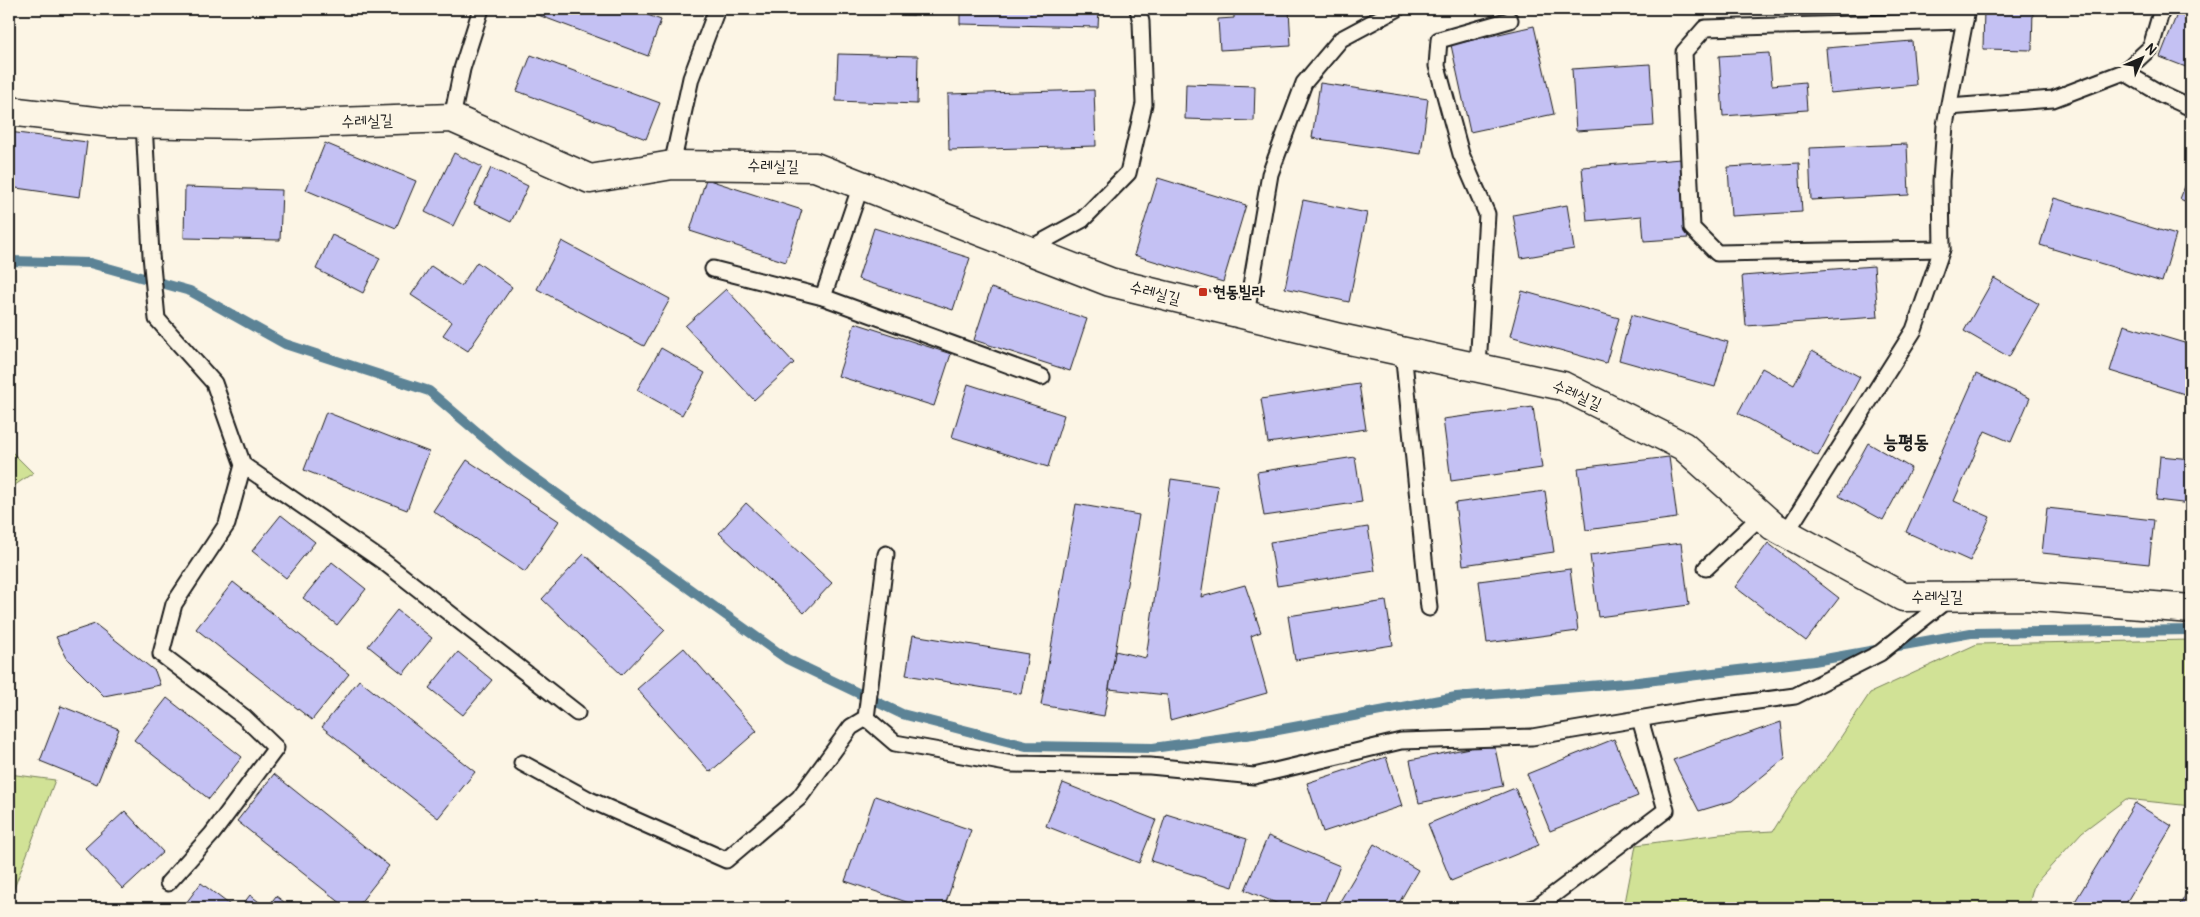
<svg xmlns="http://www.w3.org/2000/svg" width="2200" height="917" viewBox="0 0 2200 917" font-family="Pangolin,'Poor Story',sans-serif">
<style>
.green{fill:#d1e296;stroke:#767f59}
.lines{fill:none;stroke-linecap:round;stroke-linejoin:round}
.stream{stroke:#5c8396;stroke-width:10}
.building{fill:#c4c1f3;stroke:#1c1c1c}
.service-casing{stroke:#1c1c1c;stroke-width:19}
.minor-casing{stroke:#1c1c1c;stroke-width:31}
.service{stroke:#fcf5e5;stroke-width:15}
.minor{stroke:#fcf5e5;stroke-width:28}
.poi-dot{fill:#c8321e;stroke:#fcf5e5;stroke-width:2}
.labels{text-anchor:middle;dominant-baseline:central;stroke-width:5;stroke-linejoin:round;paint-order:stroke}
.street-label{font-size:16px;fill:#1c1c1c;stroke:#fcf5e5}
.poi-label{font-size:16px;font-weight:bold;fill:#1c1c1c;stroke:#fcf5e5;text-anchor:start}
.quarter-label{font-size:19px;font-weight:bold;fill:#1c1c1c;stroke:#fcf5e5}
</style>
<rect width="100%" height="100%" fill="#fcf5e5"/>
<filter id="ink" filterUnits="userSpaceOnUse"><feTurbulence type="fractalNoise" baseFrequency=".02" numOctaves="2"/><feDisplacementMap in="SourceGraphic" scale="10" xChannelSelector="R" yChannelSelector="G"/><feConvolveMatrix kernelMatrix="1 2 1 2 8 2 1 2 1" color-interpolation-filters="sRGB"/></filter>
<g filter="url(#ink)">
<g class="green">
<polygon points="9,449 33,473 9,489"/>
<polygon points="2191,640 2191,806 2126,799 2082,832 2034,885 2028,908 1624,908 1636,845 1720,834 1773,831 1796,794 1829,755 1870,693 1977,644"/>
<polygon points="9,774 55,780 10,899 9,899"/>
</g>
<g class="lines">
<polyline class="stream" points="9,261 90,263 190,291 285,344 429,391 510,460 787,659 902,714 1026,746 1153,748 1267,732 1456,697 1638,682 1814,661 1971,633 2191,630"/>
</g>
<g class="building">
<polygon points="522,9 632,9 661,20 648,56"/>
<polygon points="776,9 914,9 914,15 776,11"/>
<polygon points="960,9 1099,9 1098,27 960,24"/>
<polygon points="1234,9 1289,9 1291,46 1220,50 1218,19 1234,18"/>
<polygon points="1984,9 2033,9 2032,50 1983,49"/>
<polygon points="2177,14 2191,19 2191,69 2160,57"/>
<polygon points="1534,26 1554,114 1470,132 1451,45"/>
<polygon points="1912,41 1916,85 1830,93 1826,48"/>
<polygon points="1769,53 1772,85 1805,82 1807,110 1723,116 1719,56"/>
<polygon points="838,54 918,56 917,104 836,101"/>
<polygon points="531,55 660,103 646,139 517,91"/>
<polygon points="1650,64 1654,126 1576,131 1572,69"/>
<polygon points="1320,83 1428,99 1421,154 1312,138"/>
<polygon points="1186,84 1255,86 1254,121 1185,119"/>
<polygon points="1094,90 1096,146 949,150 948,94"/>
<polygon points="9,132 87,142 80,197 9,187"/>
<polygon points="325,143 416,181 396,228 306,190"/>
<polygon points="1907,144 1909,195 1811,200 1809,148"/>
<polygon points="454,153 482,167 453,226 425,212"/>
<polygon points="1681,159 1688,238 1644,241 1642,216 1587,221 1582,167"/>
<polygon points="1799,163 1802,212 1731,216 1728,167"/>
<polygon points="491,168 528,186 511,222 474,204"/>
<polygon points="2191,171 2191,204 2180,199"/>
<polygon points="1158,178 1246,205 1223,282 1134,255"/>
<polygon points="706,179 802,210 786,262 690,231"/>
<polygon points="185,187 282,190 280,240 184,238"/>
<polygon points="2054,198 2176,235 2162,282 2040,245"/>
<polygon points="1303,200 1367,213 1349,302 1285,288"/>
<polygon points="1567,205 1574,249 1521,258 1513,215"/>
<polygon points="874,228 970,258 953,310 858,279"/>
<polygon points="332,235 380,258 363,293 316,269"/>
<polygon points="562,241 670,299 644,346 537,289"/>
<polygon points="477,262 512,287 468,351 443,335 452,322 411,295 431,266 461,286"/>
<polygon points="1874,266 1878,317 1746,326 1742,276"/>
<polygon points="1994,278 2039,304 2009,357 1964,331"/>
<polygon points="991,288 1087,319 1070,371 974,340"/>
<polygon points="726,289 794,363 754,400 685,326"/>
<polygon points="1522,291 1619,318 1606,363 1510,336"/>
<polygon points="1631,315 1728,342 1715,387 1619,360"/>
<polygon points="855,323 951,354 934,406 838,376"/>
<polygon points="2124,325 2191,345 2191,396 2110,371"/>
<polygon points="661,348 705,373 682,415 637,390"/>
<polygon points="1812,351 1860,377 1818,456 1738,413 1762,368 1794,385"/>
<polygon points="1976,374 2030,398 2011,442 1985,431 1954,501 1990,517 1970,561 1906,532"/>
<polygon points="968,384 1064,415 1048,467 952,437"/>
<polygon points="1359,384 1366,429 1268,443 1261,399"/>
<polygon points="1533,407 1542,468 1451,481 1443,419"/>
<polygon points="326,412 429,452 407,510 304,470"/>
<polygon points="1868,443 1911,468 1883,520 1839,496"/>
<polygon points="2160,456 2191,459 2191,504 2156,500"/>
<polygon points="1355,457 1362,502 1264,516 1257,472"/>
<polygon points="1669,457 1677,518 1586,530 1578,468"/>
<polygon points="467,460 559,521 525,572 433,511"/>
<polygon points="1171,479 1218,486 1201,597 1245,585 1261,632 1251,636 1267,693 1170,720 1167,695 1109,689 1115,651 1146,658"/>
<polygon points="1545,491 1554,552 1463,565 1455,503"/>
<polygon points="746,503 832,583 804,613 719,533"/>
<polygon points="1076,504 1139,515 1104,716 1041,705"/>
<polygon points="2047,508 2154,520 2149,564 2042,553"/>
<polygon points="281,515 315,542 286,578 252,551"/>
<polygon points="1368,527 1375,571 1277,586 1270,542"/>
<polygon points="1681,543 1689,605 1598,617 1590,555"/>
<polygon points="1768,543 1839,598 1806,641 1735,587"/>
<polygon points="584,554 665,630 622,675 542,599"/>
<polygon points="332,562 366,589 337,625 303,598"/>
<polygon points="1570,569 1578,631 1487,643 1479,581"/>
<polygon points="233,582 349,674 312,720 196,629"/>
<polygon points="1386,601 1393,645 1295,660 1288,616"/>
<polygon points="397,610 432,638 403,674 368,646"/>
<polygon points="95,624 155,671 160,685 104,696 68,660 56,637"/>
<polygon points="913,635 1028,654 1021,694 906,675"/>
<polygon points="684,648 757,731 710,772 637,689"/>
<polygon points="458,652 492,680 463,715 429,688"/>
<polygon points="359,680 475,772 438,818 322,727"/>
<polygon points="167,698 242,757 209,799 134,740"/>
<polygon points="61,706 119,729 97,784 40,761"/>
<polygon points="1781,722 1785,758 1732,801 1699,811 1673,760"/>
<polygon points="1614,739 1638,796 1550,831 1527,774"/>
<polygon points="1494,743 1503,786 1419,803 1410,760"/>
<polygon points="1386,757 1402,806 1323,832 1307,783"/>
<polygon points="274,774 389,866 356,908 347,908 237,821"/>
<polygon points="1063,783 1156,820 1139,863 1046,826"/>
<polygon points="1515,788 1539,845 1451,881 1428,824"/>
<polygon points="875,796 971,830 944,908 924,908 845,881"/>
<polygon points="2135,803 2172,826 2123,908 2071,908"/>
<polygon points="125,811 163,852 123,889 85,848"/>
<polygon points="1166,814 1247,839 1233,887 1151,861"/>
<polygon points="1268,836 1340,866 1322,908 1288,908 1245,890"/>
<polygon points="1374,844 1418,870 1396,908 1336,908"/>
<polygon points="201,883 234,908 194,908 186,903"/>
<polygon points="2191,886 2191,908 2178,908"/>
<polygon points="250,895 267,908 276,896 292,908 240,908"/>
</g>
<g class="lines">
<g class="service-casing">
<g id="service">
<polyline points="2124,72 2151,47 2162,9"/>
<polyline points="1949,107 2053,99 2124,72 2163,95 2191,108"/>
<polyline points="452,118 462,69 481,9"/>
<polyline points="144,123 151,255 157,319 214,383 243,465 227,524 174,604 161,654 244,717 276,748 212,834 168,883"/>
<polyline points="672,165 691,78 717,9"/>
<polyline points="1942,249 1717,253 1692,228 1684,52 1705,28 1965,21"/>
<polyline points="1027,250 1082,220 1128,173 1144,104 1141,22 1138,9"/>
<polyline points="713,269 823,297 861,185"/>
<polyline points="823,297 1042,377"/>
<polyline points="1246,315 1270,174 1304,83 1341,39 1397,9"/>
<polyline points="1403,351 1429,608"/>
<polyline points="1478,367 1487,214 1461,154 1437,66 1439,40 1510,20"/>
<polyline points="243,465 384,562 577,713"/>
<polyline points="1786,533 1914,330 1942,249 1941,181 1945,125 1967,9"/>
<polyline points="1706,568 1761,516"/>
<polyline points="866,718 886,554"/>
<polyline points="522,763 590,800 726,860 799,798 851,727 866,718 895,743 1012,764 1150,766 1254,776 1401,741 1532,737 1697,709 1795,696 1880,653 1948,599"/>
<polyline points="1532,908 1537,907 1666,810 1640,719"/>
</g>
</g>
<g class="minor-casing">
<polyline id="minor" points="9,111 112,123 250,125 452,118 590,179 672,165 815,167 1110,282 1340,338 1563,386 1683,446 1773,526 1903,597 2029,596 2191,609"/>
</g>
<use href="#service" class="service"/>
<use href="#minor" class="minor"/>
</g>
</g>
<rect class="poi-dot" x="1198" y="287" width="10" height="10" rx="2.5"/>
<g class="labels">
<g class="street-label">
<text transform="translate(367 121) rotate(-2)">수레실길</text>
<text transform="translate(773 166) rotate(1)">수레실길</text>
<text transform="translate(1155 293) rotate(14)">수레실길</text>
<text transform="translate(1577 395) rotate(23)">수레실길</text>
<text x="1937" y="597">수레실길</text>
</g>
<g class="poi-label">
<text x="1213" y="292">현동빌라</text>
</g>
<g class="quarter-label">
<text x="1906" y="442">능평동</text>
</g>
</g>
<rect width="2200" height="917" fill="none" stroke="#fcf5e5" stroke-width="30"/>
<rect x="15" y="15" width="2170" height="887" fill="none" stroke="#1c1c1c" stroke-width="2" filter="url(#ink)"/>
<g transform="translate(2142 58) rotate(45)" stroke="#fcf5e5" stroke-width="4" paint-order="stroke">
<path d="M0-4L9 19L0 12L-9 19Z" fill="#1c1c1c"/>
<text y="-8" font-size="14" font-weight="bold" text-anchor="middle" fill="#1c1c1c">N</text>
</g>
</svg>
